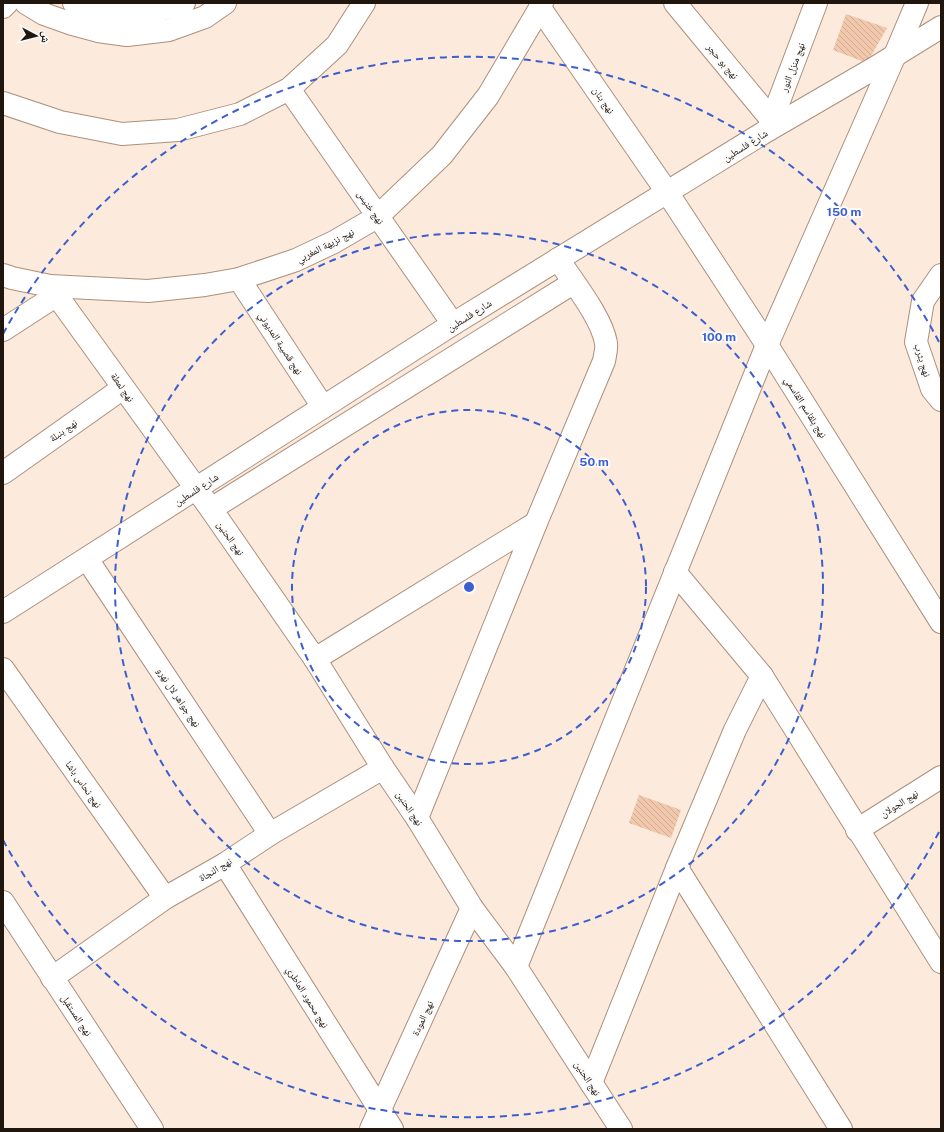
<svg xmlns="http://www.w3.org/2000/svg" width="944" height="1132" viewBox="0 0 944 1132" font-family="'Public Sans','Noto Naskh Arabic',sans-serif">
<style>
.building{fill:url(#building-back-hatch)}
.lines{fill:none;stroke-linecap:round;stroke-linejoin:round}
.minor-casing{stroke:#ac907c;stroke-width:24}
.minor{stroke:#fff;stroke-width:22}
.ring{fill:none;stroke:#3c5ecf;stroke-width:2;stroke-dasharray:7 5}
.labels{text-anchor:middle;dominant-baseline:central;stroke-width:4;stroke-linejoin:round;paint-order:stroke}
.street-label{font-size:10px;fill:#20160e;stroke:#fbfbfb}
.centre{fill:#3c5ecf;stroke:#fbfbfb;stroke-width:2}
.ring-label{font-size:12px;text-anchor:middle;font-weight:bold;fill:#3c5ecf;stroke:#fbfbfb;stroke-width:4;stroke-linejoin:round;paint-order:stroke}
</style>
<defs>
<pattern id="building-back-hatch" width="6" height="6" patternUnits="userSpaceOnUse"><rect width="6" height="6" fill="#f1c8ab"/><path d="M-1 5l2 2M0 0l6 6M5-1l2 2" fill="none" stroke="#ceab92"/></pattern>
</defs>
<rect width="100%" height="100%" fill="#fceadd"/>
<g class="building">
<polygon points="846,14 887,28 867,63 833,50"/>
<polygon points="639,795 681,810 671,838 629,823"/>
</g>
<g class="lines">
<g class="minor-casing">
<g id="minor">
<polyline points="26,3 44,14 72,24 98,31 127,35 169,30 205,17 225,3"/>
<path d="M 74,3 C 109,19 148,15 184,3"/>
<polyline points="675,3 771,119"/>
<polyline points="3,7 7,3"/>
<polyline points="540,8 667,192 767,345 941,622"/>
<polyline points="289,89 453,324"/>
<polyline points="3,103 60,122 122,134 178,130 240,114 289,89 337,45 364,3"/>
<polyline points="768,130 816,3"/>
<polyline points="3,275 12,278 50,286 148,291 205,285 239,279 296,260 334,242 377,217 442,155 488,96 540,8 542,3"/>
<polyline points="941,275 923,301 916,342 932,389 941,400"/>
<polyline points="239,279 323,407"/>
<polyline points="50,286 211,509 315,659 383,768 417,818 472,908 516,967 621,1129"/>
<polyline points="3,330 57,295"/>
<polyline points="3,473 123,388"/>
<polyline points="211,509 573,283"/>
<polyline points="87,559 270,834"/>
<polyline points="675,572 762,676 941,962"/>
<polyline points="3,612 453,324 768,130 873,69 941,27"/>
<polyline points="315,659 536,523"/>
<polyline points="3,669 165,898"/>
<path d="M 417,818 L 536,523 L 604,361 C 605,355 607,348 606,343 C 602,318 573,282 558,259"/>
<polyline points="857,830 941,777"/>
<polyline points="225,864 392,1129"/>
<polyline points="677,868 841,1129"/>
<polyline points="3,902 152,1129"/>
<polyline points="516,967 767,345 895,55 917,3"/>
<polyline points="52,978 165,898 225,864 270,834 383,768"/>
<polyline points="591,1083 677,868 735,730 762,676"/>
<polyline points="371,1129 472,908"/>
</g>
</g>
<use href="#minor" class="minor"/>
</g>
<g class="ring">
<circle cx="469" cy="587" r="177"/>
<circle cx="469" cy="587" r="354"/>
<path d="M939 832A530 530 0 0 1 3 840M3 334A530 530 0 0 1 939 342"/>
</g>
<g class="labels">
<g class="street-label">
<text transform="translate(723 61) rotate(50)">نهج بو حجر</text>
<text transform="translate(792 67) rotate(-69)">نهج منزل النور</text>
<text transform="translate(604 100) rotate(55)">نهج بنان</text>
<text transform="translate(745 145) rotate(-32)">شارع فلسطين</text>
<text transform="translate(371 207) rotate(55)">نهج خنيس</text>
<text transform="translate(325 245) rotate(-27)">نهج نزيهة المغربي</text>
<text transform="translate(469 315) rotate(-32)">شارع فلسطين</text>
<text transform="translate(281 343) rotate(57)">نهج قصيبة المديوني</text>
<text transform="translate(923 360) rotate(73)">نهج يثرب</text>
<text transform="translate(123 387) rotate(55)">نهج لمطة</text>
<text transform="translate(806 407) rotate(58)">نهج بلقاسم القاسمي</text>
<text transform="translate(63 430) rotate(-35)">نهج بنبلة</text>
<text transform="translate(196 489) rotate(-33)">شارع فلسطين</text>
<text transform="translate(231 538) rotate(55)">نهج الحنين</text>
<text transform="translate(179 697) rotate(56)">نهج جواهر لال نهرو</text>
<text transform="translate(84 784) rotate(55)">نهج نحاس باشا</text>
<text transform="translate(899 803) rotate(-32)">نهج الجولان</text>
<text transform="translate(410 808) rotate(56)">نهج الحنين</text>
<text transform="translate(215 869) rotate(-31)">نهج النجاة</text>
<text transform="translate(308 997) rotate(58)">نهج محمود الماطري</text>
<text transform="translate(77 1015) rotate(57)">نهج المستقبل</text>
<text transform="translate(422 1018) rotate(-65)">نهج المودة</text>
<text transform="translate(588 1078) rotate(57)">نهج الحنين</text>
</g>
</g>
<circle cx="469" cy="587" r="6" class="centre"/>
<g class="ring-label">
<text x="844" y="216">150 m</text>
<text x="719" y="341">100 m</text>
<text x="594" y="466">50 m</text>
</g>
<rect width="944" height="1132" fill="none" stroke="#20160e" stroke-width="8"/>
<g transform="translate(36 36) rotate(97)" stroke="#fbfbfb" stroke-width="3" paint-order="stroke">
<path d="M0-3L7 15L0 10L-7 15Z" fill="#20160e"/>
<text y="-6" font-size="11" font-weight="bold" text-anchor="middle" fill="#20160e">ش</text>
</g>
</svg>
